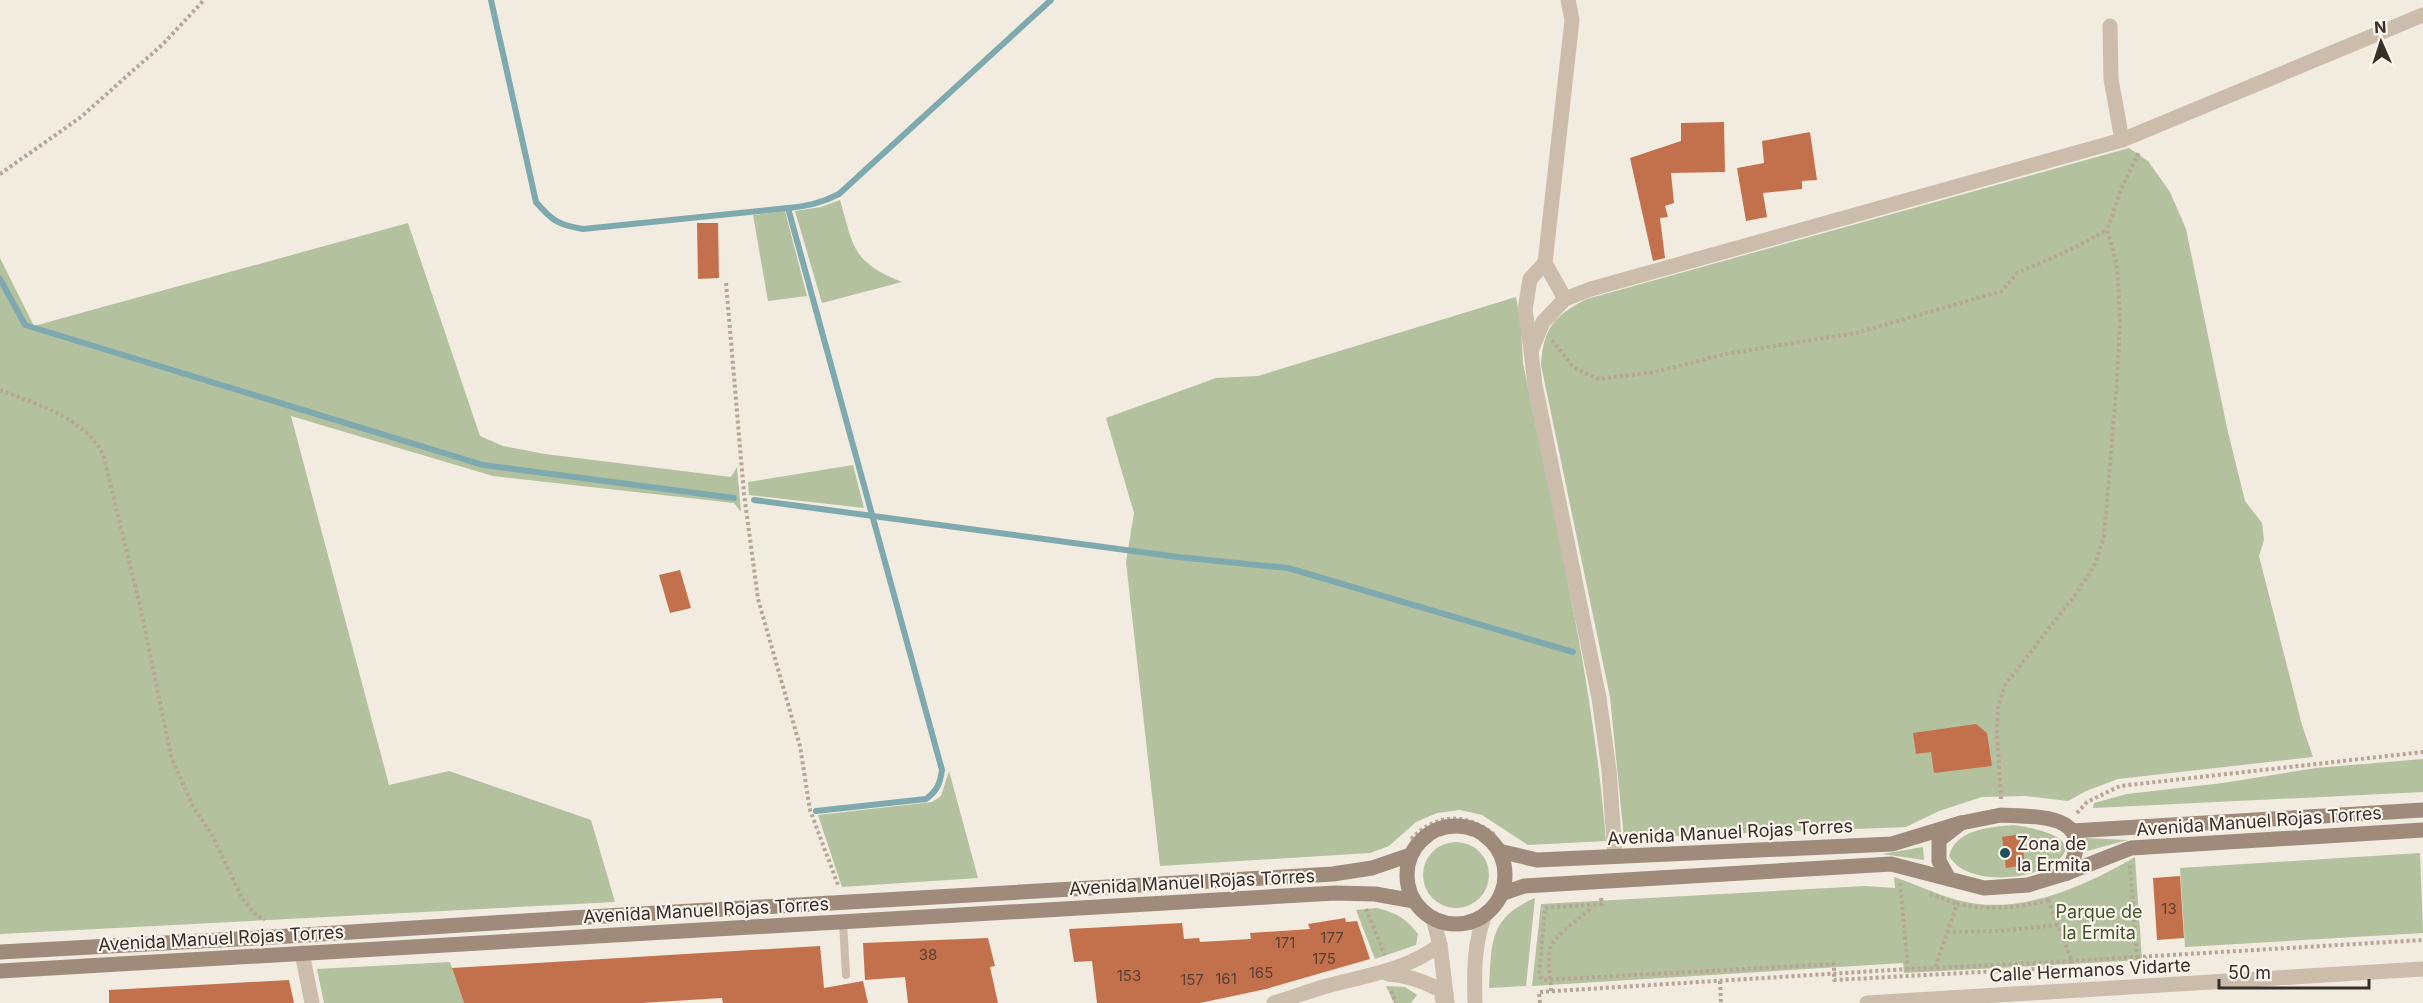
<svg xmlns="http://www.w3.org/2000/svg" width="2423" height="1003" viewBox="0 0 2423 1003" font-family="Inter,sans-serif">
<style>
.green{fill:#b3c19f}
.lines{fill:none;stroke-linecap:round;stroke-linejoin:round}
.stream{stroke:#7eaaaf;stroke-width:6}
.building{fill:#c3714c}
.path{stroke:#b6a695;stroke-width:4;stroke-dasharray:3 3;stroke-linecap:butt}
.lane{stroke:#cbbcab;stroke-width:8}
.street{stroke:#cbbcab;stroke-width:15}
.secondary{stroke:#9e8b7c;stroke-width:15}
.poi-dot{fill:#205159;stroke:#faf4eb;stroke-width:2}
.labels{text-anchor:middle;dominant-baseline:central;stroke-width:4.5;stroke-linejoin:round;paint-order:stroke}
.number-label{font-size:15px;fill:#5b4032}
.street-label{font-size:18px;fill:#382f2a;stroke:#faf4eb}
.poi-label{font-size:18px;fill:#382f2a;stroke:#faf4eb;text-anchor:start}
.park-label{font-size:18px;fill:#45562e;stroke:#faf4eb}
</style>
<rect width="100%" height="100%" fill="#f2ebdf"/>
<g class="green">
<path d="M 2129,148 L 2148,161 L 2170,192 L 2186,229 L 2227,428 L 2245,501 L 2262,523 L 2264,540 L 2259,556 L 2302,725 L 2313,757 L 2118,779 L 2086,791 L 2068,801 L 2025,796 L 1982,797 L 1939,811 L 1906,827 L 1624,838 L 1610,697 L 1541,365 C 1543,329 1554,315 1587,299 Z"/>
<path d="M 840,200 C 854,248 852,262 902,282 L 822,303 L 795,211 L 821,207 Z"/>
<polygon points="785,211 807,296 768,301 753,215"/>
<polygon points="408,223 480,436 503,446 545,454 731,477 737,467 741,512 734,503 493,476 291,416 389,785 449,771 591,820 615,902 0,934 0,258 34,326"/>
<path d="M 1516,297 L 1521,327 L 1523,363 C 1555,522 1593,679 1606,841 L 1528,845 L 1482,815 L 1460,810 L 1437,813 L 1416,822 L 1389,846 L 1370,853 L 1160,866 L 1126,562 L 1134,513 L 1106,418 L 1216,378 L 1258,376 Z"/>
<polygon points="853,465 864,508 749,495 748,482"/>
<polygon points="2423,759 2423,792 2093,808 2094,803 2127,794 2223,783 2316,768"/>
<polygon points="949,771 978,878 842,887 818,815 932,802 941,796"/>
<path d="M 2014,825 C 2028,827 2088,837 2056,862 C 2031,881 1966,886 1949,856 C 1956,829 1990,827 2014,825 Z"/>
<polygon points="2086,838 2128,840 2087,851"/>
<circle cx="1456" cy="875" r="33"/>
<polygon points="1923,847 1924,860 1882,854"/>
<polygon points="2420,853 2423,933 2185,947 2180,868"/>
<path d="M 2135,857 L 2142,960 L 1904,973 L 1903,963 L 1532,986 L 1541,904 L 1865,886 L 1895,888 L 1894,877 C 1921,886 1949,901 1978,904 C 2032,910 2089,884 2135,857 Z"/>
<path d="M 1535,898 L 1526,986 L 1489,988 C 1492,943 1488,918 1535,898 Z"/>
<path d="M 1377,908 C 1395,912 1407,919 1418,934 L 1416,945 L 1375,959 L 1356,910 Z"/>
<polygon points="450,962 464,1003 324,1003 317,969"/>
<polygon points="1386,986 1405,987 1417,995 1411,1003 1394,1003"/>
</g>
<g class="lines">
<g class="stream">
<path d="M 491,0 L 536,202 C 552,221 559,225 583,229 L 788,208 C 807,206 822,203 839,194 L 1051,0"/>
<path d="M 788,208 L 942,770 C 940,784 937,791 926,799 L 816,811"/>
<polyline points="0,279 25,325 483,465 734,498"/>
<polyline points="754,500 1178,557 1288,568 1573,652"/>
</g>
</g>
<g class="building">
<polygon points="1724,122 1725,172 1671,173 1674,203 1665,206 1668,217 1660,218 1665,258 1653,261 1630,158 1681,141 1681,123"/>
<polygon points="1810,132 1817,180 1802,181 1802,189 1763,193 1767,217 1746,221 1737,168 1764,163 1762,141"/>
<polygon points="697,223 718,223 719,278 698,279"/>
<polygon points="680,570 691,608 670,613 659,575"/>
<polygon points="1976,724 1987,733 1992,766 1934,773 1931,752 1916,754 1913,733"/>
<polygon points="2021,834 2025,865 2006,868 2002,837"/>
<polygon points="2180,876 2184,938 2157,940 2153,878"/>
<polygon points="1345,918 1346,922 1357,921 1370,959 1266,989 1200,1003 1097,1003 1092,961 1074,962 1069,929 1182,923 1184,939 1199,938 1200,942 1251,939 1250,933 1310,929 1308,924"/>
<polygon points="988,938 995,966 990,967 998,1003 908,1003 905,977 865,980 863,943"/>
<polygon points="820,946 824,988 863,981 868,1003 723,1003 722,998 641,1003 464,1003 452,968"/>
<polygon points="289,980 294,1003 109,1003 109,990"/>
</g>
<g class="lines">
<g class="path">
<polyline points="0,174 81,117 164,43 204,0"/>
<polyline points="726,283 744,494 758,599 800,746 810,810 838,885"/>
<polyline points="1552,340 1574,368 1599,379 1655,372 1725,354 1856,333 2002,291 2017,273 2070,250 2107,230"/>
<path d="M 0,390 C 38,405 82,416 103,454 L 141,610 L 171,756 L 193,807 L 212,835 L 242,898 L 254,913 L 265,920"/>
<polyline points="2001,799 1997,733 1998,706 2005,685 2075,595 2094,566 2104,537 2117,380 2120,321 2117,264 2107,230 2122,187 2139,152"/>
<polyline points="2077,813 2087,802 2120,786 2423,752"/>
<path d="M 1411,839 C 1437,813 1465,812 1495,835"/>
<polyline points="1900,883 1908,969 1935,968"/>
<polyline points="1930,894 1957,904"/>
<polyline points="1601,898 1602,904 1545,908 1539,975 1543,980 1834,964 1834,980 2054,968 2060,974"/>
<path d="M 2048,900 L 2072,961 L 1935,968 L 1957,904 C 1990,910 2016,909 2048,900 Z"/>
<polyline points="1366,909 1385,955"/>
<polyline points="1947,932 2000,931 2058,925"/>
<polyline points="2137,957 2423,940"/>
<polyline points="2145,957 2146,971"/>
<polyline points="2073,975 2072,961 2137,957 2130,865"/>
<polyline points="1720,981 1721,1003"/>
<polyline points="1391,991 1396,1003"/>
<path d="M 1551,991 C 1551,978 1547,961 1550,949 C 1554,935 1580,919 1590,909 L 1590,905"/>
<polyline points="1540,1003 1539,992 1908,969"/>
</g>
<polyline class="lane" points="843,922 846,975"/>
<g class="street">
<polyline points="2110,26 2111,79 2122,140"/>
<polyline points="1565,299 1545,263 1572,20 1568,0"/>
<polyline points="1531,349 1525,310 1530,279 1545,263"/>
<polyline points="1615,856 1609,770 1599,698 1535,385 1531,351 1543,322 1565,299 1591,289 2122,140 2423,15"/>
<polyline points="1433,918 1440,945 1447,1003"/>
<polyline points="302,953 312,1003"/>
<path d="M 1388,974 C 1410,976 1426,982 1446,993 L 1442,998"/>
<path d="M 1274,1003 C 1290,998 1307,992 1323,987 C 1365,975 1403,972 1440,945"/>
<path d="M 1475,1003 C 1474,971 1474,944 1485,914"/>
<polyline points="1867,1003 2423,969"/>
</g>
<g class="secondary">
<path d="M 2001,815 C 2041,817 2099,814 2067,873 L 2028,885 L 1984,888 L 1949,879 L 1939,861 L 1939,840 L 1961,823 Z"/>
<circle cx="1456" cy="875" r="49"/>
<polyline points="2072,831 2423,810"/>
<polyline points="1499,851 1537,860 1892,844 1961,823"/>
<polyline points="2067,873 2131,848 2423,830"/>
<polyline points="1501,894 1524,886 1891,864 1949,879"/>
<polyline points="0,952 273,937 571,918 1333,874 1372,868 1410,855"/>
<polyline points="0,971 1335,893 1375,894 1414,901"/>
</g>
</g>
<circle class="poi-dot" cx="2005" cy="853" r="6"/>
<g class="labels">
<g class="number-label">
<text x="2169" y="908">13</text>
<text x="1332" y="937">177</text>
<text x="1285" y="942">171</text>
<text x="928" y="954">38</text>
<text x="1324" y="958">175</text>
<text x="1261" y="972">165</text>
<text x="1129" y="975">153</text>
<text x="1226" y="978">161</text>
<text x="1192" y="979">157</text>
</g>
<g class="street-label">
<text transform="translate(2259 821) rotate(-4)">Avenida Manuel Rojas Torres</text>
<text transform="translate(1730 832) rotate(-3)">Avenida Manuel Rojas Torres</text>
<text transform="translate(1192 882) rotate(-3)">Avenida Manuel Rojas Torres</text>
<text transform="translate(706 910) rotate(-3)">Avenida Manuel Rojas Torres</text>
<text transform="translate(221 938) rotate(-3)">Avenida Manuel Rojas Torres</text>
<text transform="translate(2090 970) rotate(-3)">Calle Hermanos Vidarte</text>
</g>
<g class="poi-label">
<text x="2017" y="843">Zona de<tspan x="2017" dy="21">la Ermita</tspan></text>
</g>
<g class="park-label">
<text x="2099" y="911">Parque de<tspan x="2099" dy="21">la Ermita</tspan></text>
</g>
</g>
<g transform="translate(2381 42) rotate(357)" stroke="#faf4eb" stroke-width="4.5" paint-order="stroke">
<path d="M0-4.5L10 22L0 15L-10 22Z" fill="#382f2a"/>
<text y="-9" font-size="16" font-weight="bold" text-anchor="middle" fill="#382f2a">N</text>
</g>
<path d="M2219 979v9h150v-9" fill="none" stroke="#382f2a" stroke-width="3"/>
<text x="2228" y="979" font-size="18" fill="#382f2a" stroke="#faf4eb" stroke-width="4.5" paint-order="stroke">50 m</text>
</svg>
